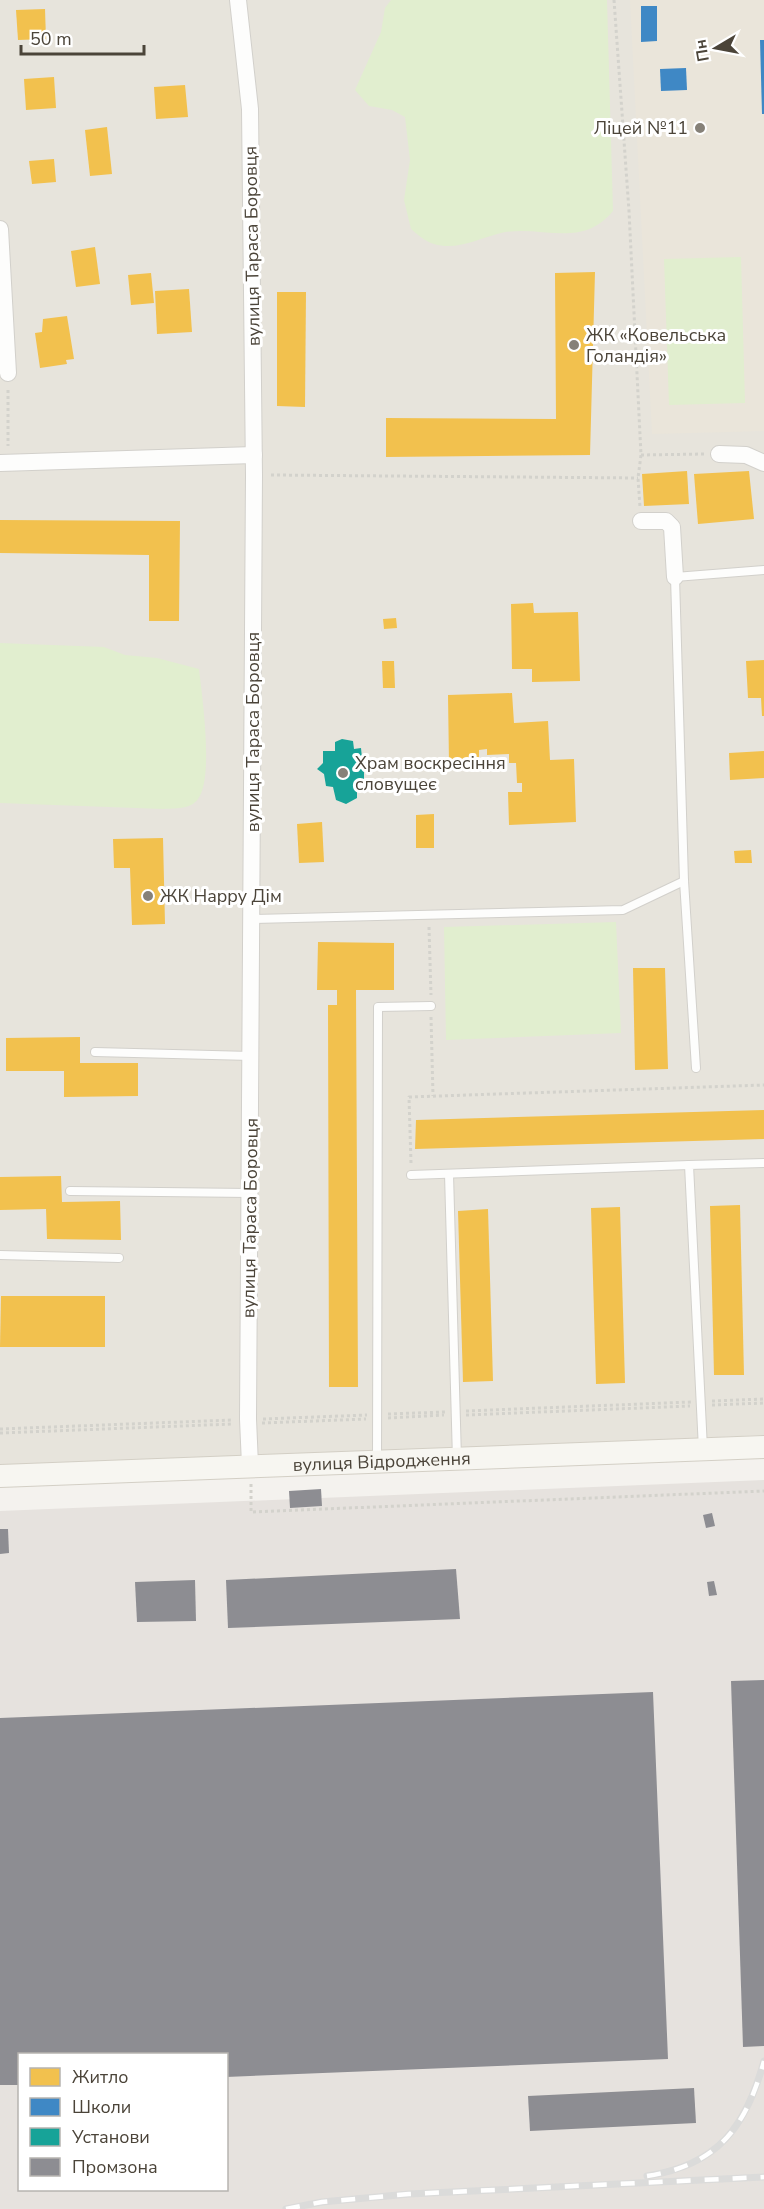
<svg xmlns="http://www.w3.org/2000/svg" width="764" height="2209" viewBox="0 0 764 2209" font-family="'Nunito Sans',sans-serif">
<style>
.residential{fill:#e7e4dc}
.industrial{fill:#e6e2de;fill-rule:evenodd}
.education{fill:#eae5da}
.green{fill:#e1eecf}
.homes{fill:#f2c14e}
.schools{fill:#3f88c5}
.public{fill:#17a398}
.industry{fill:#8d8d92}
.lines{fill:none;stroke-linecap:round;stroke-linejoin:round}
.lane-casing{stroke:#d2d0cb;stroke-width:10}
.street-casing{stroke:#d2d0cb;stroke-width:18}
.secondary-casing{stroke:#d3cfc5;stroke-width:24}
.path{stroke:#d3d2cc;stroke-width:3;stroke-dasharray:3 3;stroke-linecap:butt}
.lane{stroke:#fdfdfc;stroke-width:8}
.street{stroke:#fdfdfc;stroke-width:16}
.secondary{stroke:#f7f6f1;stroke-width:22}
.rail-casing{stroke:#dbdbda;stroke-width:7}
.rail{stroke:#fff;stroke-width:4.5;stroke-dasharray:14;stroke-linecap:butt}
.poi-dot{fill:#868178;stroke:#fff;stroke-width:2}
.labels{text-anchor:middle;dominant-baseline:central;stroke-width:6;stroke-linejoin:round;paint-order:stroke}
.poi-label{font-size:18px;fill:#4b4439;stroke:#fff;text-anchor:start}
.street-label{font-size:18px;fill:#4b4439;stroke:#fff}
</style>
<rect width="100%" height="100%" fill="#f4f2ee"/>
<polygon class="residential" points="0,0 764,0 764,1435 0,1469"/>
<path class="industrial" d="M 764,1480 L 764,2209 L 0,2209 L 0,1511 ZM 20,2054 L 226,2054 L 226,2190 L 20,2190 Z"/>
<polygon class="education" points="630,0 764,0 764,431 652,434"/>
<g class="green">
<path d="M 391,0 L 607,0 L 613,211 C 581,250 541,224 501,233 C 480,238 457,251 434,244 C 426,242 417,234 411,229 L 404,200 L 410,160 L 405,117 L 392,110 L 369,106 L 355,90 L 381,32 L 385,8 Z"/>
<polygon points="741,257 745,403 669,405 664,259"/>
<path d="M 0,643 L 104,647 L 125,655 L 157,658 L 199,669 C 202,696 214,778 198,799 C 190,810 175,808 163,809 L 0,803 Z"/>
<polygon points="616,922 621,1033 446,1040 444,927"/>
</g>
<g class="homes">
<polygon points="45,9 46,39 18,40 16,10"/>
<polygon points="54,77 56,108 26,110 24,79"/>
<polygon points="185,85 188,117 156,119 154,87"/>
<polygon points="107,127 112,174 90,176 85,130"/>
<polygon points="54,159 56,182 32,184 29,161"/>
<polygon points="95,247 100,284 76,287 71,251"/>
<polygon points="595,272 590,455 386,457 386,418 556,419 555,273"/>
<polygon points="151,273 154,303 131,305 128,275"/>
<polygon points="189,289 192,332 157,334 155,291"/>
<polygon points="277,292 306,292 305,407 277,406"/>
<polygon points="67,316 74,359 66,360 67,364 40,368 35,333 42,332 43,319"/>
<polygon points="687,471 689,504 644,506 642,474"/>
<polygon points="749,471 754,519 698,524 694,474"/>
<polygon points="0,520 180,521 179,621 149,621 149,555 0,553"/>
<polygon points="533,603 534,613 578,612 580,681 532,682 532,669 512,669 511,604"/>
<polygon points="396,618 397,628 384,629 383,619"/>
<polygon points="764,660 764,716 762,716 761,698 748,698 746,661"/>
<polygon points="382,661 394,661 395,688 383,688"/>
<polygon points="512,693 514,723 548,721 550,760 574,759 576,822 509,825 508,792 522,792 522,783 517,783 516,763 509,763 509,754 487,755 487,749 479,750 479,763 449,764 448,695"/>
<polygon points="764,751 764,778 730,780 729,753"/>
<polygon points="434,814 434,848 416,848 416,815"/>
<polygon points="322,822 324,862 299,863 297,824"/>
<polygon points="163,838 165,924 132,925 130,868 114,868 113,839"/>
<polygon points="751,850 752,863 735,863 734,851"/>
<polygon points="318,942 394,943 394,990 356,990 358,1387 329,1387 328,1005 337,1005 337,990 317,990"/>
<polygon points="633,968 665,968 668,1069 635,1070"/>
<polygon points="80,1037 80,1063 138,1063 138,1096 64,1097 64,1071 6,1071 6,1038"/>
<polygon points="764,1110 764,1139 415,1149 416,1120"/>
<polygon points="61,1176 62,1202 120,1201 121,1240 47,1239 46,1209 0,1210 0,1177"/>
<polygon points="740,1205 744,1375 714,1375 710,1206"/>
<polygon points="620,1207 625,1383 596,1384 591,1208"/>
<polygon points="488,1209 493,1381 463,1382 458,1211"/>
<polygon points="1,1296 105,1296 105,1347 0,1347"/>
</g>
<g class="schools">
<polygon points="641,6 657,6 657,41 641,42"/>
<polygon points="760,40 764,40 764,114 762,114"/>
<polygon points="686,68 687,90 661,91 660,69"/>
</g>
<polygon class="public" points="342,739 353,741 354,749 361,748 362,758 370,764 364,771 364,784 357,785 357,798 346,804 336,800 333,787 326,786 324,774 317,769 323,763 323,751 335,751 335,742"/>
<g class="industry">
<polygon points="321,1489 322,1506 290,1508 289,1491"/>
<polygon points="712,1513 715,1526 706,1528 703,1515"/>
<polygon points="0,1529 8,1529 9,1553 0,1554"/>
<polygon points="456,1569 460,1619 228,1628 226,1580"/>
<polygon points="195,1580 196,1621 137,1622 135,1582"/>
<polygon points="714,1581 717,1595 709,1596 707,1582"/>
<polygon points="764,1680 764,2046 743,2047 731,1681"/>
<polygon points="653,1692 668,2059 226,2077 226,2054 20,2054 20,2085 0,2085 0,1718"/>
<polygon points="694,2088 696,2123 530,2131 528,2096"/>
</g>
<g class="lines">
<g class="lane-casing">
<g id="lane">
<polyline points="252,919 623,910 684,881"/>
<polyline points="95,1052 251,1056"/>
<polyline points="696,1068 684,881 675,577 764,570"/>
<polyline points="449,1174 457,1459"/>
<polyline points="411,1175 689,1165"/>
<polyline points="70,1191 250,1193"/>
<polyline points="0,1255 119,1258"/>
<polyline points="703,1449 689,1165 764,1163"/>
<polyline points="377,1461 378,1007 431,1006"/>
</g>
</g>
<g class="street-casing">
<g id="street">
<polyline points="238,0 250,109 254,475 248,1419 250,1465"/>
<polyline points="0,229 8,373"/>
<polyline points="719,454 746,455 764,463"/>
<polyline points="0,463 254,455"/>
<polyline points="641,521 666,521 672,527 675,577"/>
</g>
</g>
<g class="secondary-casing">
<g id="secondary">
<path id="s1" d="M 0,1476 L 764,1447"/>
</g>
</g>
<g class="path">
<polyline points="614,0 629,211 641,455 638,478 640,507"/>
<polyline points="8,390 8,446"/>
<polyline points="641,455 705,454"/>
<polyline points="271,475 638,478"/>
<polyline points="429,927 431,995"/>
<polyline points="431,1017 433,1096"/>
<polyline points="411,1163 409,1097 764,1085"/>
<polyline points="712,1401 764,1399"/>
<polyline points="712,1405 764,1403"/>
<polyline points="466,1411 691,1402"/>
<polyline points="388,1414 445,1412"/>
<polyline points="466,1415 690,1406"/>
<polyline points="388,1418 444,1415"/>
<polyline points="263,1419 367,1415"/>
<polyline points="262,1423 366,1419"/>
<polyline points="0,1429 232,1420"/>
<polyline points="0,1433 232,1424"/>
<polyline points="251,1484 251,1512 764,1491"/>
</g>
<use href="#lane" class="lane"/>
<use href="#street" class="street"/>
<use href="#secondary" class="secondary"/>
<g class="rail-casing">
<g id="rail">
<path d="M 647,2176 C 718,2165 746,2127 764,2061"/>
<polyline points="286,2209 322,2202 409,2194 764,2177"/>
</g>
</g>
<use href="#rail" class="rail"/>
</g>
<g class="poi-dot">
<circle cx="700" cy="128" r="6"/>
<circle cx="574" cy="345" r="6"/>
<circle cx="343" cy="773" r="6"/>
<circle cx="148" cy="896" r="6"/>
</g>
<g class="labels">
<g class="poi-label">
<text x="688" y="128" text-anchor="end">Ліцей №11</text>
<text x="586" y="335">ЖК «Ковельська<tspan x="586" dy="21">Голандія»</tspan></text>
<text x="355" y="763">Храм воскресіння<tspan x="355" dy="21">словущеє</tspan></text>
<text x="160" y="896">ЖК Happy Дім</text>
</g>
<g class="street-label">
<text transform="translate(252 246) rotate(-91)">вулиця Тараса Боровця</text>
<text transform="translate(253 732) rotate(-90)">вулиця Тараса Боровця</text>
<text transform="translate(250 1218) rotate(-89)">вулиця Тараса Боровця</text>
<text stroke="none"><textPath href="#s1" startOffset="382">вулиця Відродження</textPath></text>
</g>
</g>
<rect x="18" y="2053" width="210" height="138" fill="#ffffff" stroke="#b7b4b0" stroke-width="1.5"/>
<rect x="30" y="2068" width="30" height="18" fill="#f2c14e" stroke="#b7b4b0" stroke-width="1.5"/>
<text x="72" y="2083" font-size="18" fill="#4b4439">Житло</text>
<rect x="30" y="2098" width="30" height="18" fill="#3f88c5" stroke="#b7b4b0" stroke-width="1.5"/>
<text x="72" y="2113" font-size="18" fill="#4b4439">Школи</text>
<rect x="30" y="2128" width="30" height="18" fill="#17a398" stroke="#b7b4b0" stroke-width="1.5"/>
<text x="72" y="2143" font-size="18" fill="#4b4439">Установи</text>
<rect x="30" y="2158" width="30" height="18" fill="#8d8d92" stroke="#b7b4b0" stroke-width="1.5"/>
<text x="72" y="2173" font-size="18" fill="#4b4439">Промзона</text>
<g transform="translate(716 48) rotate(260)" stroke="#ffffff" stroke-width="4.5" paint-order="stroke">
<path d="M0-4.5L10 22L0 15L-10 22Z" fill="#4b4439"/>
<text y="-9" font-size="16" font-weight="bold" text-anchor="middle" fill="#4b4439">Пн</text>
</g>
<path d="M21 45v9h123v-9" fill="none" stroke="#4b4439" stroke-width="3"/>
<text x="30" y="45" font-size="18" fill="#4b4439" stroke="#ffffff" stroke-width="4.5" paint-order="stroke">50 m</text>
</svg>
